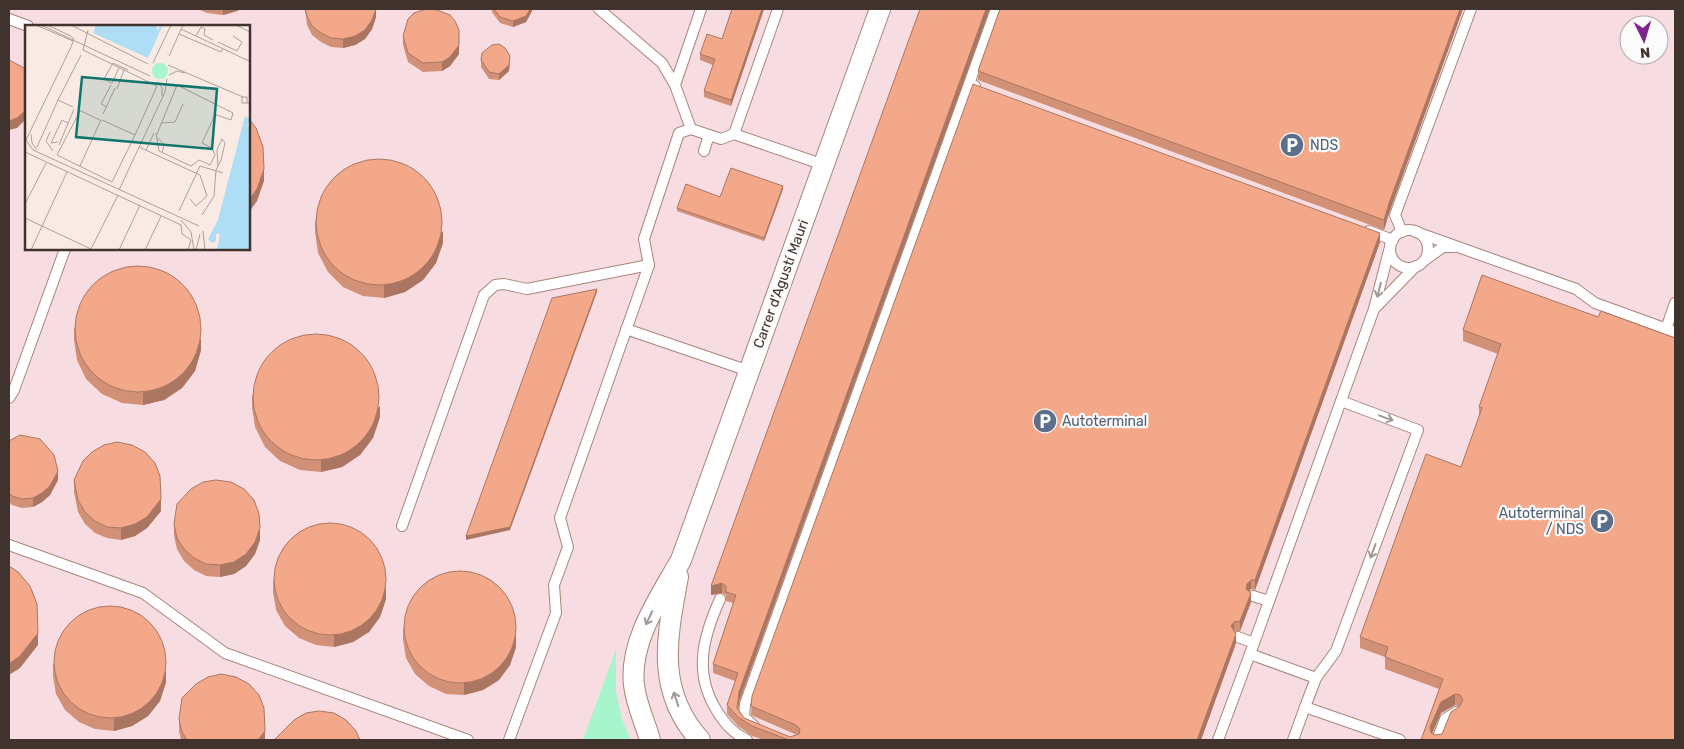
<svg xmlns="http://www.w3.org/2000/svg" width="1684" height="749" viewBox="0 0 1684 749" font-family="Rubik,sans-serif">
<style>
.industrial{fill:#f7dce2;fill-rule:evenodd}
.green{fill:#a7f5cd}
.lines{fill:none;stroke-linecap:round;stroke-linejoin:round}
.service-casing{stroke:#a88678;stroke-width:12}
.minor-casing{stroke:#a88678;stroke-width:22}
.service{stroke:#fff;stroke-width:10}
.minor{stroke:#fff;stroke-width:20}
.wall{fill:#d29077;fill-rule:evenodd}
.shaded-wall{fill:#ab7661}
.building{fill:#f4a88a;stroke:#ab7661;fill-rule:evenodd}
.oneway{stroke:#a09896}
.labels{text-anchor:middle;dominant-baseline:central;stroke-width:4.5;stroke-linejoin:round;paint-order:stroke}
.service-label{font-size:14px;fill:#4e5e75;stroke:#fbfbfb;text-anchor:start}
.street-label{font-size:14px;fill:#40322c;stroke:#fbfbfb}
.inset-road{fill:none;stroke:#b0a09a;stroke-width:1}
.view{fill:#0f766e;fill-opacity:0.15;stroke:#0f766e;stroke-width:2.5}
.inset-edge{fill:none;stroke:#40322c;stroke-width:2.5}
</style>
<rect width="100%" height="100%" fill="#faeae4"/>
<path class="industrial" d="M 9,9 L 1675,9 L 1675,740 L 9,740 ZM 1629,25 L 1659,25 L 1659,55 L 1629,55 ZM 26,26 L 249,26 L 249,249 L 26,249 Z"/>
<polygon class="green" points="616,649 616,692 622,719 631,740 583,740"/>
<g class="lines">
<g class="service-casing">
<g id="service">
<polyline points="599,9 662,63 675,85"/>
<polyline points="701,9 675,85 691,129 709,135"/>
<polyline points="9,19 28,26"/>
<polyline points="975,86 969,84 996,9"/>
<polyline points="734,134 778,9"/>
<polyline points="704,151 709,135 721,139 734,134 824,165"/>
<circle cx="1409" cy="249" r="19"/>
<polyline points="1369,231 1393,240"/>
<polyline points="1402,232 1395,215 1471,9"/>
<polyline points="1416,232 1576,289 1595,303 1675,332"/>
<polyline points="1391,243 1374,309 1416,266"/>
<polyline points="1425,260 1443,247 1454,247"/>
<polyline points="626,329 749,371"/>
<polyline points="1666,329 1675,303"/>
<polyline points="9,398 14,390 65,249"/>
<polyline points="402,526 484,295 495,285 504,284 527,289 649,265"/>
<polyline points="9,545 143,593 225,653 468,740"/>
<polyline points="1253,596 1269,601"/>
<path d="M 720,599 C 703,637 693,673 717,711 C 725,724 733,733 747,740"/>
<polyline points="1254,643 1374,309"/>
<polyline points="1250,654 1316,678 1305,707"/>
<polyline points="1316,678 1336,651 1418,430 1341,401"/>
<polyline points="754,726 744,717 745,704 969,84"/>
<polyline points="509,740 556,613 554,585 568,547 560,518 649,265 644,239 679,133 691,129"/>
<polyline points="1218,740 1254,643 1238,637"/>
<polyline points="1293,740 1305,707 1400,740"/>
<polyline points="1437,740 1445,719 1456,712"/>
</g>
</g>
<g class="minor-casing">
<g id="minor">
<path d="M 678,577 C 667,637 655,690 700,740"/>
<path d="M 650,740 C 645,722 636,704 634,685 C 629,641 660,597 681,560 L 880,9"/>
</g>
</g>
<use href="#service" class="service"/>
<use href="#minor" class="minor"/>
</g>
<g class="wall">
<polygon points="198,9 241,9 237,11 223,15 207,13"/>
<polygon points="305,9 376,9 376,17 372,29 365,39 355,45 343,48 331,47 321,42 312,35 307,25"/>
<polygon points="492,9 532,9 532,11 526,22 513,27 500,23 492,12"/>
<polygon points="732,9 764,9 731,106 704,97 704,91 713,65 700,60 700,54 722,39"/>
<polygon points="920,9 990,9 739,702 738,709 744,718 790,737 797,735 751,715 752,696 1380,242 1255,590 1251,589 1249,591 1251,602 1240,631 1234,631 1236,643 1201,740 764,740 752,736 738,726 727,714 727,705 735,681 713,673 713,664 733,603 726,601 726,595 722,593 711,595"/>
<polygon points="1000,9 1463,9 1389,213 1384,230 978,80 978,71"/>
<polygon points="403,36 459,54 450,66 442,71 423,72 408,62 403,45"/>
<polygon points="481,60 510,62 509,71 499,80 489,79 481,67"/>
<polygon points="783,189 764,241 677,211 677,208 720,197"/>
<polygon points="315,221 443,243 436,263 423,280 405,292 384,298 363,296 343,287 328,272 318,253 315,232"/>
<path d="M 1482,275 L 1675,740 L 1421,740 L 1439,689 L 1385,669 L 1385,657 L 1360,648 L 1360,637 L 1461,467 L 1479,418 L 1479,407 L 1498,354 L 1463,341 L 1463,330 ZM 1455,705 L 1460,707 L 1442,734 L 1435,735 L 1432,734 L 1441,713 Z"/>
<polygon points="74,328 201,350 195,371 182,388 164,400 143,405 122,403 102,394 86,379 77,360 74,340"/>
<polygon points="252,395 380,417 373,438 360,455 342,467 321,472 300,470 280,461 265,447 255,427 252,407"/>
<polygon points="9,441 58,480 50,495 42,502 33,507 22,508 12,505 9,502"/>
<polygon points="74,480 161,511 147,528 135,536 121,540 107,538 95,533 85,524 78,512 74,492"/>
<polygon points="174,524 260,540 255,554 246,566 234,574 220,577 206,576 194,570 184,561 177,549 174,536"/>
<polygon points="273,580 386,599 380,617 369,632 353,642 334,647 316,645 299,638 285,626 276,610 273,592"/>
<polygon points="403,628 516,647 510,665 499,680 483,690 464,695 446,694 429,686 415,674 406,658 403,640"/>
<polygon points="53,664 166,682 160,701 148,716 132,726 114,731 95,729 79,722 65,710 56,694 53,676"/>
<polygon points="179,719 265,740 181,740 179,731"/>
</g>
<g class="shaded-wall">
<polygon points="223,9 241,9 237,11 223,15"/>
<polygon points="376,9 376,17 372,29 365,39 355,45 343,48 343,39"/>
<polygon points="530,9 532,9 532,11 526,22 513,27 513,21"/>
<polygon points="762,9 764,9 731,106 731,100"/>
<polygon points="986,9 990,9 739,702 737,717 739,692"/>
<polygon points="1460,9 1463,9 1389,213 1384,230 1384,220 1389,203"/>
<polygon points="459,45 459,54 450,66 442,71 442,62"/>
<polygon points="510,56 509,71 499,80 499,74"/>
<polygon points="26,110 26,119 17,128 9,130 9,121"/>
<polygon points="264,169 264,181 257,201 249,212 249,200"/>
<polygon points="783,186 783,189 764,241 764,238"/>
<polygon points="443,231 443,243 436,263 423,280 405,292 384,298 384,286"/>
<polygon points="1380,233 1380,242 1255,590 1255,580"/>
<polygon points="597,289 597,292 510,530 466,540 466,536"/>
<polygon points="201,339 201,350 195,371 182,388 164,400 143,405 143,393"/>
<polygon points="380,406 380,417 373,438 360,455 342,467 321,472 321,460"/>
<polygon points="58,471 58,480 50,495 42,502 33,507 33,498"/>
<polygon points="161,499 161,511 147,528 135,536 121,540 121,528"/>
<polygon points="260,528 260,540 255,554 246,566 234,574 220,577 220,565"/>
<polygon points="1251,580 1251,589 1247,594 1247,584"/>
<polygon points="722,583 722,593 711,595 711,586"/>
<polygon points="386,587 386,599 380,617 369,632 353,642 334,647 334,635"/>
<polygon points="1251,593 1251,602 1240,631 1240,621"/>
<polygon points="1234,622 1234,631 1231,626"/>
<polygon points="38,633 38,645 20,668 9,675 9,664"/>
<polygon points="1236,634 1236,643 1201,740 1197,740"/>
<polygon points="516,635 516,647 510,665 499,680 483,690 464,695 464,683"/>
<polygon points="166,671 166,682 160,701 148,716 132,726 114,731 114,719"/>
<polygon points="1455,694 1455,705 1441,713 1430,738 1430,727 1441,702"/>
<polygon points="265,731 265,740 258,740"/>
</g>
<g class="building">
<polygon points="305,9 376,9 372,20 365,30 355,36 343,39 331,38 321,33 312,26 307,16"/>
<polygon points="426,9 434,9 450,15 455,21 459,30 459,45 450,57 442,62 423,63 408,53 403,36 408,19 414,13"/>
<polygon points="494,9 530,9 526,16 513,21 500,17"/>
<polygon points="732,9 762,9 731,100 704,91 715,59 700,54 707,34 722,39"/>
<polygon points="920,9 986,9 739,692 737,708 744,718 790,737 799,734 800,729 796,725 751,706 752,696 973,84 1380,233 1255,580 1251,580 1247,584 1246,589 1251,593 1240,621 1234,622 1231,626 1236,634 1197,740 789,740 752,726 738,717 727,705 738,673 713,664 736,595 726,592 726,586 722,583 711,586"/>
<polygon points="1000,9 1460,9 1389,203 1384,220 978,71"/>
<polygon points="499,44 505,48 510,56 509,65 499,74 489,72 481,60 482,53 492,45"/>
<polygon points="9,60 26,69 26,110 17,118 9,121"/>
<polygon points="249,119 256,128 263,147 264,169 257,189 249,200"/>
<circle cx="379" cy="222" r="63"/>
<polygon points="731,168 783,186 764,238 677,208 686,184 720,197"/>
<circle cx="138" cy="329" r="63"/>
<path d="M 1482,275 L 1598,317 L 1601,311 L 1675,338 L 1675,740 L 1421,740 L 1443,679 L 1385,657 L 1388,647 L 1360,637 L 1426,454 L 1461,467 L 1482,408 L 1479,407 L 1501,344 L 1463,330 ZM 1455,694 L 1460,695 L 1463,700 L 1460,706 L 1451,712 L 1442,734 L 1435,735 L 1431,733 L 1430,727 L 1441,702 Z"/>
<polygon points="597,289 510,527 466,536 552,298"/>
<circle cx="316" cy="397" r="63"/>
<polygon points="20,435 40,439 54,455 58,471 50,486 42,493 33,498 22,499 12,496 9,493 9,441"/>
<polygon points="117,442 132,445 145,452 155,463 160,476 161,499 147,517 135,524 121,528 107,527 95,521 85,512 78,500 74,480 83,461 92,452 104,445"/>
<polygon points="216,480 231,482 244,489 254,500 259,514 260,528 255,542 246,554 234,562 220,565 206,564 194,558 184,549 177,538 174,524 177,504 191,489 203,482"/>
<circle cx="330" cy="579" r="56"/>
<polygon points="9,566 18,572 30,586 37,604 38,633 20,656 9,664"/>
<circle cx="460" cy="627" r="56"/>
<circle cx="110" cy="662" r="56"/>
<polygon points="221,674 236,677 249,684 259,695 264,708 265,731 258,740 187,740 182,732 179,719 182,698 196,684 208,677"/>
<polygon points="319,711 334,713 346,720 356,731 360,740 274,740 294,720 306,713"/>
</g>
<defs><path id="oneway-shaft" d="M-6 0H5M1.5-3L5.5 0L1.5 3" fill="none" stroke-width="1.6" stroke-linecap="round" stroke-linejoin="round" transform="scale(1.25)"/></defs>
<g class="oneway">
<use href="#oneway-shaft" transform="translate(1379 290) rotate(104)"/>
<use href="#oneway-shaft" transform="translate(1386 418) rotate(20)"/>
<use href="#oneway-shaft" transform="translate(1373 551) rotate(110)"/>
<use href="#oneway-shaft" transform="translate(649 618) rotate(115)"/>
<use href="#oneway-shaft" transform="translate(676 699) rotate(-108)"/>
</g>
<defs>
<g id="parking-disc" transform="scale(1.25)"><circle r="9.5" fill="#5c6f8a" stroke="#fbfbfb"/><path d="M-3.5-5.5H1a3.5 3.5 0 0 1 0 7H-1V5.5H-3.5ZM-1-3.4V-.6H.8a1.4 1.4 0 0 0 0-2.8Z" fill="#fff"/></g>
</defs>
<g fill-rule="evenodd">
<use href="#parking-disc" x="1292" y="145"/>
<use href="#parking-disc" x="1045" y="421"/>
<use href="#parking-disc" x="1602" y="521"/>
</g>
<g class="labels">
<g class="service-label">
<text x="1310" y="145">NDS</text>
<text x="1062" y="421">Autoterminal</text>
<text x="1584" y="513" text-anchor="end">Autoterminal<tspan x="1584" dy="16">/ NDS</tspan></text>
</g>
<g class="street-label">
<text transform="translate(781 284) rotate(-70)">Carrer d'Agustí Mauri</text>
</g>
</g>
<g transform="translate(25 25)">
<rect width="225" height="225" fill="#faeae4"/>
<path d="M127 46a8 8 0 1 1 16 0a8 8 0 1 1-16 0Z" fill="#a7f5cd"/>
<path d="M 71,0 L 132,0 L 132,7 L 135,1 L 137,2 L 123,33 L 68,8 ZM 220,91 L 225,94 L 222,101 L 225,102 L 225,225 L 192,225 L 195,209 L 191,209 L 191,216 L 187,218 L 183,214 L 193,195 Z" fill="#aedef5"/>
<path class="inset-road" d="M 11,0 L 48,16M 16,0 L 125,51M 22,0 L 46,11M 46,0 L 123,39M 211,0 L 225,7M 156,4 L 224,36M 63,5 L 58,25 L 132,61 L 110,110M 154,9 L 196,27 L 198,24M 171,11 L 176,2 L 180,4 L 179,10 L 188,15M 193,17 L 212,26 L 217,17 L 208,11M 144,31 L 158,0M 128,38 L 146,0M 143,40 L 218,72M 94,43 L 87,58 L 79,54 L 88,38 L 103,45M 144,50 L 152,46 L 160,48M 133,57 L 137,63 L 137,71M 92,64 L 99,45M 222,78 L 222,72 L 217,72 L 217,78 L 225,78M 48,82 L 33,75 L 56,30M 82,82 L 76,79 L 86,60M 54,85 L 75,95M 55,86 L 32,130 L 87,157 L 110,110 L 77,95M 78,89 L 90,63M 137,98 L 150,97 L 158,79M 25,107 L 21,116 L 28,126M 131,108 L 134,126 L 166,141 L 174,135 L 185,140 L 190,130 L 187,123 L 177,118 L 189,92 L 192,90 L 206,95 L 208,88 L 152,60 L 132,109M 6,109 L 7,118 L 12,125M 133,113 L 139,120 L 137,128M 1,115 L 8,125 L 174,201M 0,117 L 46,22 L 49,14 L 46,11M 33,117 L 26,118 L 37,95 L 43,98M 34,120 L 49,84M 12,122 L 33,75M 114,122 L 175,150 L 182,171 L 171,181 L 165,174M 121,125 L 129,108M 0,127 L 156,200 L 157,209 L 166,215 L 163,225M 55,141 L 76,95M 94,165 L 140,67 L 142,54M 0,179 L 21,138M 154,186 L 175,141 L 198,148M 177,190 L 189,171 L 191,145 L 196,135 L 200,118 L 197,114 L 192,125 L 193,141M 0,193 L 66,224M 156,195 L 166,207 L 169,225M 178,206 L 180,225M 66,224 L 93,170M 6,225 L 42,147M 94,225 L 115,180M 120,225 L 136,191M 171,225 L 175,209"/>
<path class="view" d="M 57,52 L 192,64 L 187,124 L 51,112 Z"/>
<rect width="225" height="225" class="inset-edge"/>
</g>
<rect width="1684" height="749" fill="none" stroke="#40322c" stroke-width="20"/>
<g transform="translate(1644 40) rotate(175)"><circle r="24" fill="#fbfbfb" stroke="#b0aba8"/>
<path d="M0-4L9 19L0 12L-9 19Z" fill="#81238f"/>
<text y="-8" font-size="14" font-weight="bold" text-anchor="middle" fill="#40322c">N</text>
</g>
</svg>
